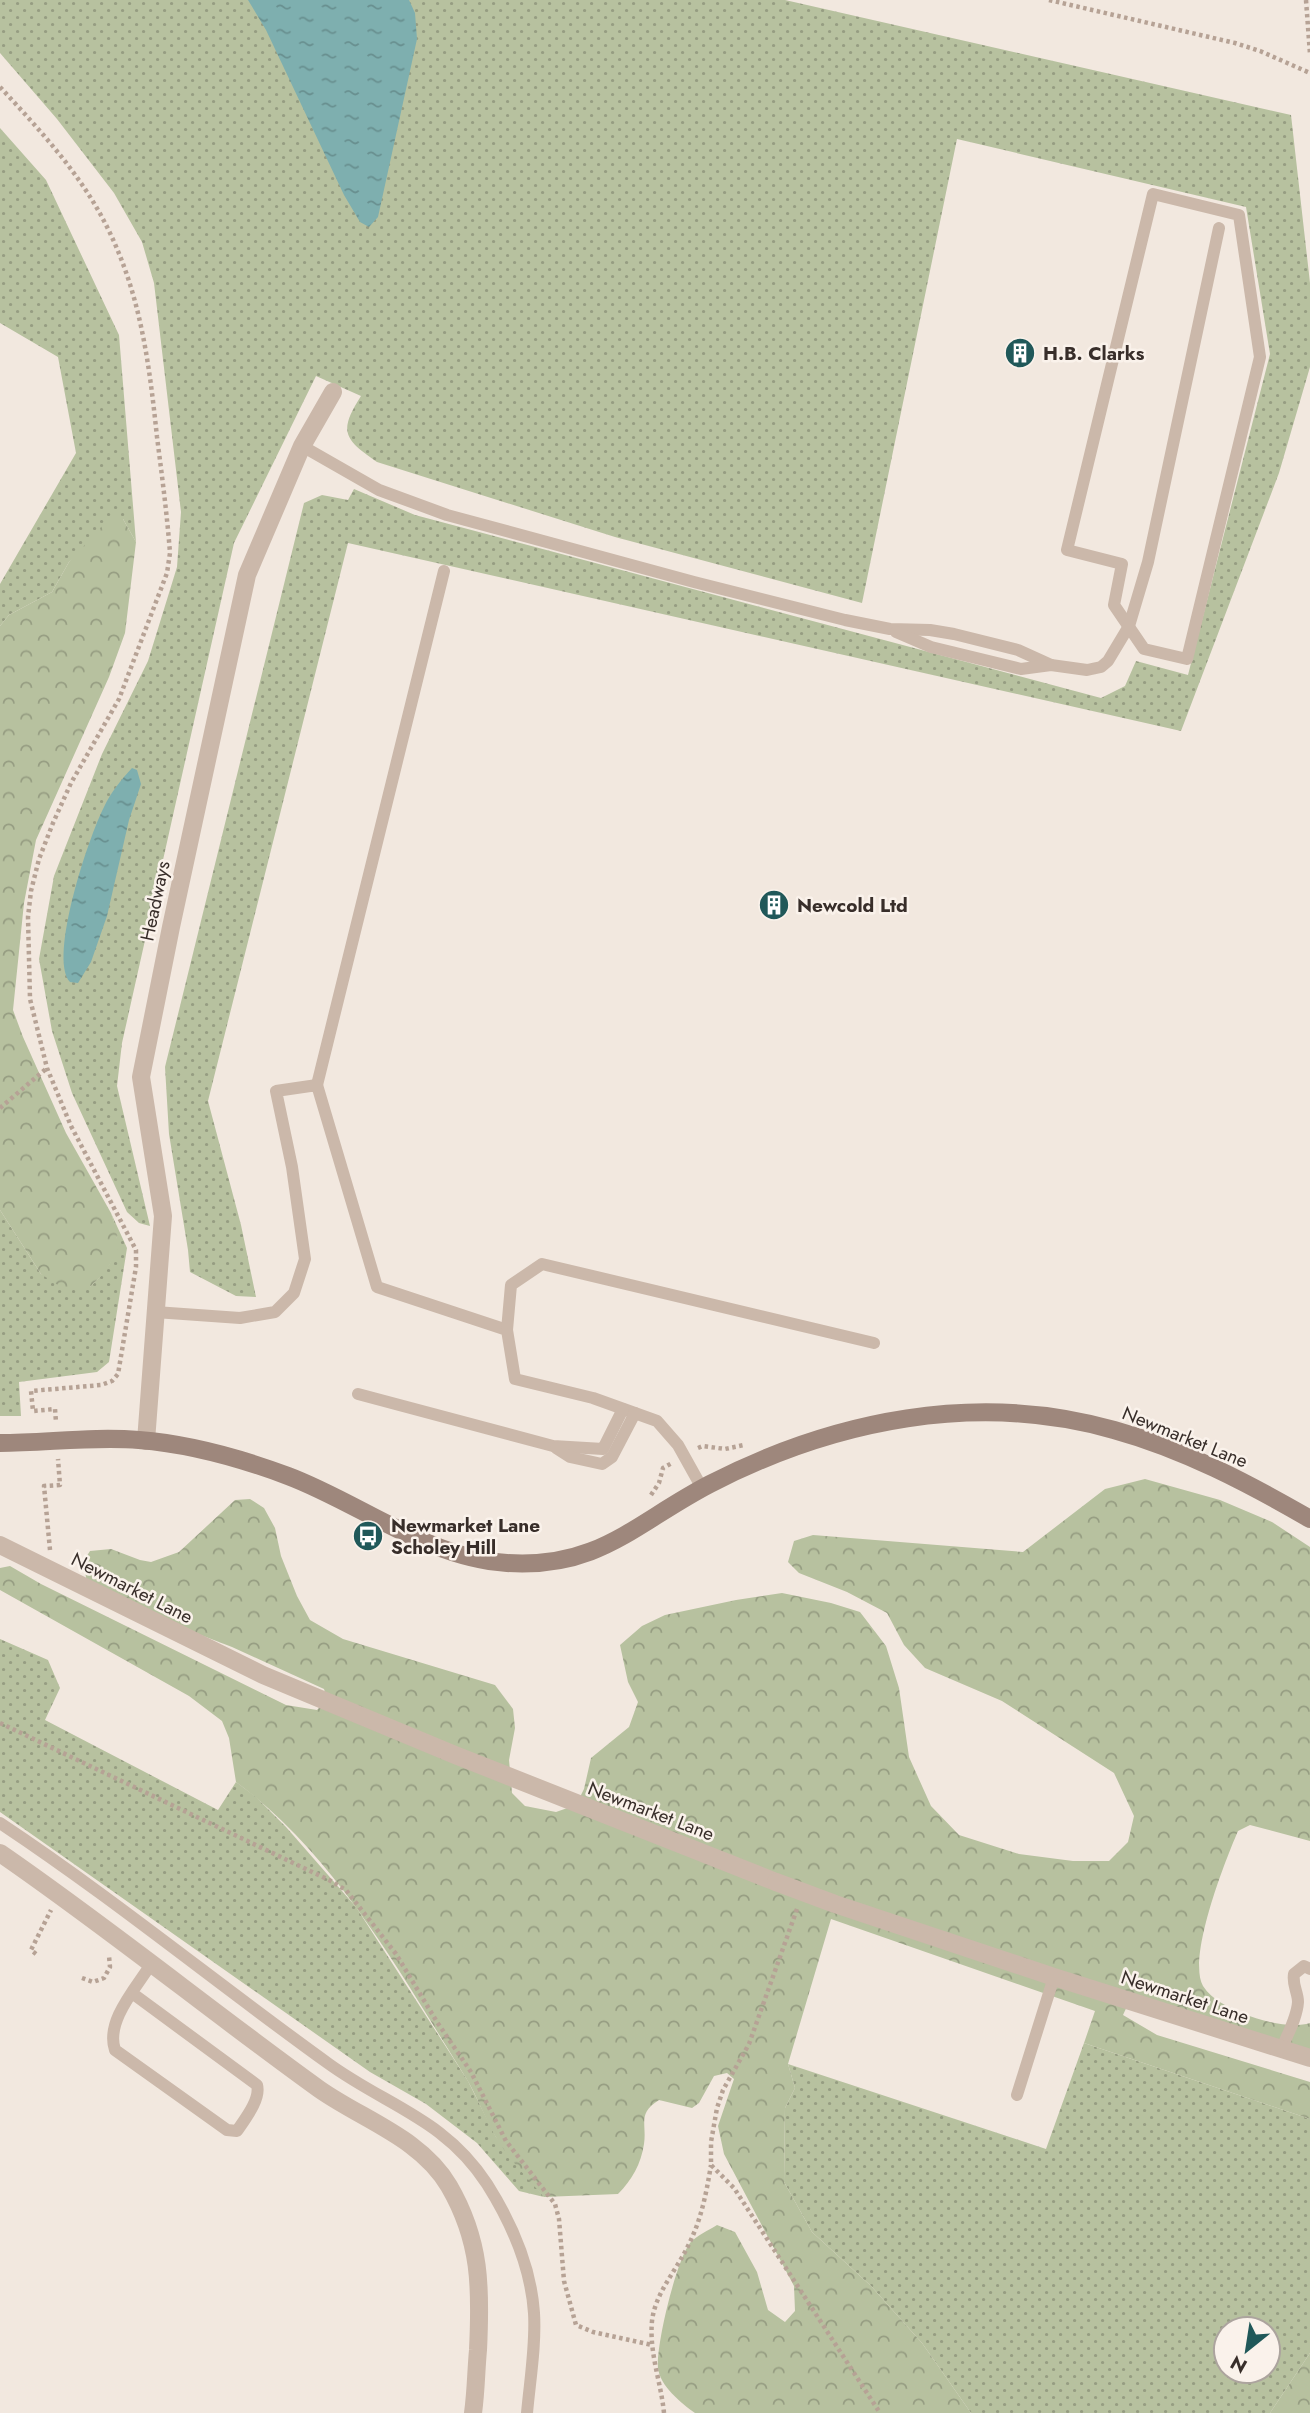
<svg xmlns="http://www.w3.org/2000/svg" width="1310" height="2413" viewBox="0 0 1310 2413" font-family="Jost,sans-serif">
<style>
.grass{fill:url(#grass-dots);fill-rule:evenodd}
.forest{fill:url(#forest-crowns)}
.water{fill:url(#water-ripples)}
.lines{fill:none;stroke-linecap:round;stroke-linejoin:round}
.path{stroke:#b6a295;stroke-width:4.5;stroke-dasharray:3.5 3.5;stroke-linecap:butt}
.service{stroke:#cbb8aa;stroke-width:12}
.pedestrian{stroke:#cbb8aa;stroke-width:18}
.minor{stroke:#cbb8aa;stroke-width:18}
.secondary{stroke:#9e877c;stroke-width:18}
.labels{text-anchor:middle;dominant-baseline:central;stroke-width:5;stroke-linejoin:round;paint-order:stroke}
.poi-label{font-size:19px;font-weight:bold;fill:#382e2a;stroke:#faf2eb;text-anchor:start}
.street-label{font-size:19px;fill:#382e2a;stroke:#faf2eb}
</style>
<defs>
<pattern id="grass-dots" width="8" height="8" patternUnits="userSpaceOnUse" patternTransform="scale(1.75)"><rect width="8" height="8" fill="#b7c19f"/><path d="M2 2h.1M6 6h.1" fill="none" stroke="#969d82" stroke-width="1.8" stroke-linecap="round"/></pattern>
<pattern id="forest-crowns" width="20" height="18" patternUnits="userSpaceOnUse" patternTransform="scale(1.75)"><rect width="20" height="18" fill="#b7c19f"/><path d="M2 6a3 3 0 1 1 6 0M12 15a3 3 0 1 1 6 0" fill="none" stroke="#969d82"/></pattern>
<pattern id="water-ripples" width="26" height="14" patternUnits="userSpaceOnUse" patternTransform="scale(1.75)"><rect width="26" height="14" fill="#7eafaf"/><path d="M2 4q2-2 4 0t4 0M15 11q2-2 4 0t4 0" fill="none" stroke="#688f8f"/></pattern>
</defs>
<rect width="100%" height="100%" fill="#f2e8df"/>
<g class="grass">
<path d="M 0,0 L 785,0 L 1291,115 L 1310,283 L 1310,367 L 1279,473 L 1181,731 L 348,543 L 208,1101 L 241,1225 L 256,1297 L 236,1296 L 190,1272 L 188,1250 L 169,1134 L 165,1067 L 304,503 L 322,495 L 348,500 L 354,489 L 415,515 L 1101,698 L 1125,686 L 1136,661 L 1188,675 L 1270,354 L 1246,207 L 957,139 L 862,603 L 615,537 L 377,462 C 344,439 338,432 361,396 L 316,376 L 234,543 L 122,1043 L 117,1086 L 150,1226 L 139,1223 L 127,1212 L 72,1093 L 52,1031 L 39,959 L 54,876 L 102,754 L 148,661 L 177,567 L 181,512 L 154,283 L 142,242 L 114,193 L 57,119 L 0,53 Z"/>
<polygon points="0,128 46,180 119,335 136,542 123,519 69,562 52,592 9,615 0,626 0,584 76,453 58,357 0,323"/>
<path d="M 0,1210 L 41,1274 L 90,1287 C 115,1262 123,1248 111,1213 L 127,1248 L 109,1362 L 97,1372 L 19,1382 L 21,1416 L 0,1416 Z"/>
<polygon points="0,1639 48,1660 60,1688 45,1720 218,1810 236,1782 256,1797 286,1827 356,1907 468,2081 496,2137 544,2197 519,2191 477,2143 426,2104 370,2072 0,1812"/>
<path d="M 1084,2043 L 1310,2119 L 1310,2353 L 1270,2413 L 971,2413 L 922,2343 L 871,2286 L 812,2232 L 784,2182 L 785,2108 L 795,2088 L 788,2064 L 1046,2149 ZM 1226,2329 L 1268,2329 L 1268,2371 L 1226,2371 Z"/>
</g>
<g class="forest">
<polygon points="113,514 123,519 136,542 125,633 109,677 36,840 24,903 13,1010 23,1037 66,1133 111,1213 116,1228 118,1251 105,1272 90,1287 64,1289 41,1274 0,1210 0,626 9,615 52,592 69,562"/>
<path d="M 1145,1479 L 1220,1500 L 1272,1522 L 1310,1547 L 1310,1841 L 1250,1825 L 1238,1831 C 1225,1861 1187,1958 1203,1986 C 1213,2001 1227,2006 1242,2013 C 1261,2021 1291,2029 1310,2023 L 1310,2054 L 1129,2002 L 1123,2015 L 1157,2035 L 1310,2082 L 1310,2119 L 1084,2043 L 1095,2011 L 831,1919 L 788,2064 L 795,2088 L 785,2108 L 784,2182 L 812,2232 L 871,2286 L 922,2343 L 971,2413 L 695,2413 C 681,2403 660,2386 658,2368 C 656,2345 676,2261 690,2243 C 696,2236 709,2230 717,2225 L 735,2232 L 757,2272 L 768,2310 L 785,2322 L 795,2311 L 794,2286 L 724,2154 L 718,2126 L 734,2079 L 727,2073 L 714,2076 L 699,2103 L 692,2108 L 659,2100 C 637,2114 647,2123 644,2144 C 641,2164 632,2180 618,2194 L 544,2197 C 527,2178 507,2157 494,2134 C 484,2116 477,2096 466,2078 C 400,1973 337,1857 236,1782 L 229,1738 L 222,1721 L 189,1696 L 0,1590 L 0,1568 L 10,1566 L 41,1584 L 286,1705 L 317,1710 L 327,1699 L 324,1689 L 232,1647 L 104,1598 L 88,1587 L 83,1562 L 90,1551 L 111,1549 L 140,1560 L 151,1562 L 179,1552 L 235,1500 L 250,1499 L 264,1508 L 275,1528 L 281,1556 L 297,1596 L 310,1620 L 343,1639 L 495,1685 L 513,1709 L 515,1728 L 509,1760 L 512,1793 L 525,1806 L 556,1812 L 576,1805 L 584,1789 L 591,1758 L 629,1727 L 638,1702 L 628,1682 L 620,1645 L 642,1626 L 665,1615 L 736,1600 L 782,1593 L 831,1603 L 860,1612 L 886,1646 L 899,1688 L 909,1757 L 931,1806 L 959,1835 L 1019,1854 L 1073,1861 L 1109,1861 L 1128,1842 L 1134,1816 L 1114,1773 L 1002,1701 L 925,1668 L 904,1645 L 887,1613 L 847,1592 L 799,1573 L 788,1562 L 794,1541 L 813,1535 L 1023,1552 L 1105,1489 Z"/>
<polygon points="1310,2353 1310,2413 1270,2413"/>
</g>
<g class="water">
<polygon points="248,0 409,0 415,13 417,39 378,217 369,227 360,222 344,195 266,30"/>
<path d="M 132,768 L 137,770 L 141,784 L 129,820 L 107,916 L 91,962 L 78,983 L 70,982 C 48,958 89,836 104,807 C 111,792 121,780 132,768 Z"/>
</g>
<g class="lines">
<g class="path">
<polyline points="1049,0 1235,43 1260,51 1310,73"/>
<polyline points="1306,0 1310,54"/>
<path d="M 0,87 C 38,128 78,171 104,221 C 140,290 149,361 157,437 C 162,476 167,514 170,553 L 167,573 L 119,699 L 71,783 L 53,823 L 39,859 L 31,891 L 28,917 L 30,999 L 47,1068 L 71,1126 L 136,1250 L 136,1267 L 118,1374 L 112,1381 L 101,1385 L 31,1391 L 33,1411 L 55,1409 L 56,1422"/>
<polyline points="0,1108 47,1068"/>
<polyline points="698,1448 703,1446 725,1449 744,1445"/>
<polyline points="651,1495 659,1483 663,1468 672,1463"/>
<polyline points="50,1550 44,1486 60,1485 58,1459"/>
<polyline points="0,1723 329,1880 346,1890 396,1954 437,2022 471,2072 506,2141 555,2204 559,2219 564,2281 576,2325 593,2332 652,2345"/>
<polyline points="797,1909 749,2044 723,2090 717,2108 711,2142 711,2165 734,2188 880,2413"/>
<polyline points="36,1954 31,1950 51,1910"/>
<polyline points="82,1978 93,1982 104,1978 110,1967 109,1956"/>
<path d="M 664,2413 C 661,2382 649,2353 652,2321 C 655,2294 675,2272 687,2248 C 701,2221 706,2195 711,2165"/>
</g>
<g class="service">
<polygon points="1153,194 1239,215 1260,357 1187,659 1144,649 1114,605 1122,564 1067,550"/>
<polyline points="302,446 379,490 447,515 694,582 845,620 890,629 930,630 954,634 1018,650 1051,665"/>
<polyline points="896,632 931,647 1021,669 1051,665 1087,670 1101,667 1108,661 1129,626 1148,562 1219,228"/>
<polyline points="317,1085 444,571"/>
<polyline points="155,1312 240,1318 275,1312 294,1293 305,1259 292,1167 276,1091 317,1085 377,1287 507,1330 515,1379 593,1398 657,1421 678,1445 702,1488"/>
<polyline points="507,1330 511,1285 542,1264 874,1343"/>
<polyline points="358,1394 553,1446 603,1449 623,1409"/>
<polyline points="556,1448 570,1457 602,1464 612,1457 635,1413"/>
<path d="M 0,1823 C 113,1898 219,1985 329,2064 C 387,2106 445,2119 487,2184 C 511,2222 531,2268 534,2313 C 536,2345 530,2380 527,2413"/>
<path d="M 132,1993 L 257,2085 C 261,2099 245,2119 237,2131 L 227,2130 L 115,2050 C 105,2021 137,1987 151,1964"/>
<path d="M 1281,2050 C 1287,2035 1297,2018 1298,2002 C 1298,1992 1292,1985 1294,1974 L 1304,1966 L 1310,1969"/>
<polyline points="1017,2095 1054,1977"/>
</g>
<polyline class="pedestrian" points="0,1545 263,1675 455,1755 776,1882"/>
<g class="minor">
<polyline points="146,1441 163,1216 141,1077 171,927 247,575 302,446 333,392"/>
<path d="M 0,1853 C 109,1928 212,2012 319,2089 C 363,2120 421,2138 449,2186 C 481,2241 481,2288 478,2350 C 476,2371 476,2392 473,2413"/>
<polyline points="776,1882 835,1904 1054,1977 1310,2058"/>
</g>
<path class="secondary" d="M 0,1443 C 46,1443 93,1436 139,1440 C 190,1444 240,1458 288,1476 C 360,1503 427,1558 507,1563 C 599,1569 635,1523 710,1484 C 834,1420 977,1391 1114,1430 C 1183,1449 1248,1483 1310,1519"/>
</g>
<defs>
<g id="building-disc" transform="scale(1.575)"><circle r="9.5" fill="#205859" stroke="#faf2eb"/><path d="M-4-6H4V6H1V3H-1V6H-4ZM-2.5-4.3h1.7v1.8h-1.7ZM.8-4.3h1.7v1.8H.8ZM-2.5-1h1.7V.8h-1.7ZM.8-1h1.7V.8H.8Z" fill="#fff"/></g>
<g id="bus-disc" transform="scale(1.575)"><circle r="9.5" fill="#205859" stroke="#faf2eb"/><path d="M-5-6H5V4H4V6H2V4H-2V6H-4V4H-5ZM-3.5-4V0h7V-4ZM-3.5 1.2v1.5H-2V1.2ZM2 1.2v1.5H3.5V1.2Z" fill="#fff"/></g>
</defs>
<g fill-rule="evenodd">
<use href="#building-disc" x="1020" y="353"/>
<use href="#building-disc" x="774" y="905"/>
<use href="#bus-disc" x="368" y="1536"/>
</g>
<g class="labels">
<g class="poi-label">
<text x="1043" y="353">H.B. Clarks</text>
<text x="797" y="905">Newcold Ltd</text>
<text x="391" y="1525">Newmarket Lane<tspan x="391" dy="22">Scholey Hill</tspan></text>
</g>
<g class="street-label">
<text transform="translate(155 901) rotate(-78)">Headways</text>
<text transform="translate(1185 1437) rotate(22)">Newmarket Lane</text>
<text transform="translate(132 1588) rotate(27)">Newmarket Lane</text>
<text transform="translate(651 1811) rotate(21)">Newmarket Lane</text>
<text transform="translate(1185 1997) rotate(18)">Newmarket Lane</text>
</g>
</g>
<g transform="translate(1247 2350) rotate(210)"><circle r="33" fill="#faf2eb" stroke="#aca49e" stroke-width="2"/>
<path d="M0-5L12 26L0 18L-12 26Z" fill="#205859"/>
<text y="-10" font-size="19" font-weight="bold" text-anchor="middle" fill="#382e2a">N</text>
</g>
</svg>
